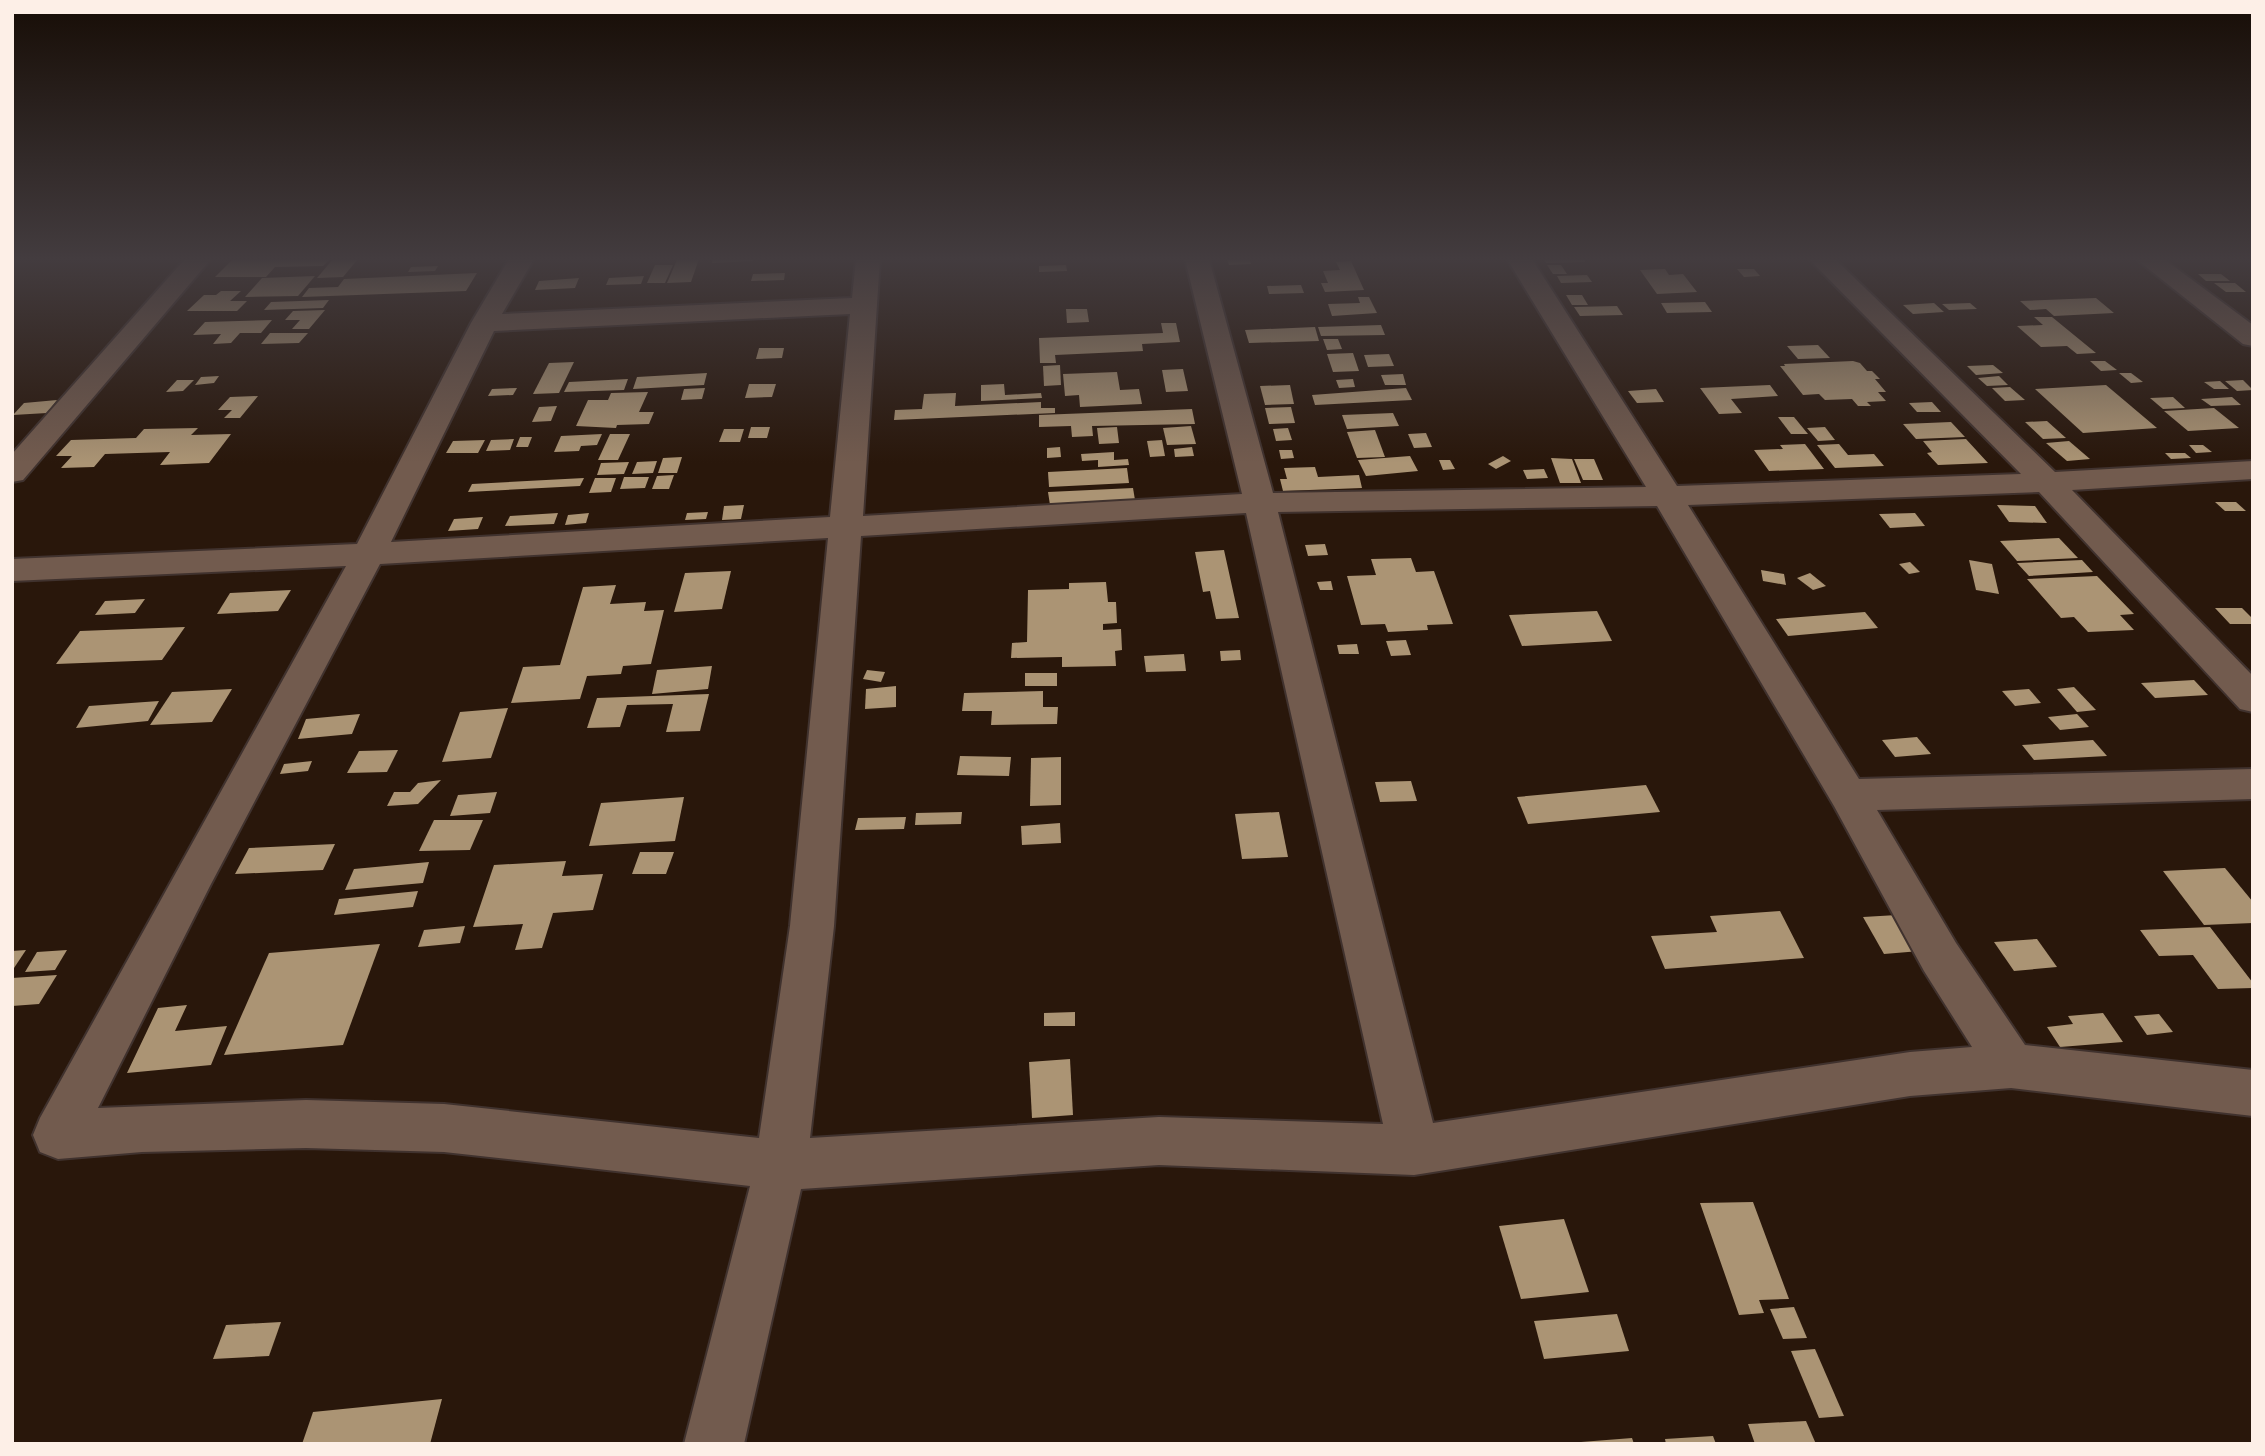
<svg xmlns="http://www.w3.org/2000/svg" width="2265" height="1456" viewBox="0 0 2265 1456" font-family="'Golos Text',sans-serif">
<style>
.building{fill:#ab9474}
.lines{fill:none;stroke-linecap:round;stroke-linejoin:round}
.minor-casing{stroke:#40322e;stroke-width:4}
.minor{fill:#725b4e;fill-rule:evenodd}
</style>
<rect width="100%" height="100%" fill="#29170b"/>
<g class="building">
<polygon points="233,259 330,259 323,266 275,267 266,277 215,277"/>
<polygon points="333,259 358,259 343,277 317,278"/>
<polygon points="699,259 691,282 667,283 677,260"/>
<polygon points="713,259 753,259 753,261 712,263"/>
<polygon points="1227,259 1249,259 1251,264 1229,265"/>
<polygon points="1544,259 1584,259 1585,262 1546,263"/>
<polygon points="1351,261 1364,290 1325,292 1321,283 1328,283 1323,271 1340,270 1336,262"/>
<polygon points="655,265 673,265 665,283 647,283"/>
<polygon points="1066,265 1067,271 1039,272 1039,266"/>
<polygon points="1547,265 1561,265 1567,274 1553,274"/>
<polygon points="438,266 435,271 408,272 411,267"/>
<polygon points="1665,269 1669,275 1683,274 1697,292 1657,294 1640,270"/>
<polygon points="1737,269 1754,269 1760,276 1744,277"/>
<polygon points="477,273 466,291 302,297 309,288 338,287 344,279"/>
<polygon points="785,273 784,280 751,281 753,274"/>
<polygon points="2198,274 2221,274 2230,281 2206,281"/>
<polygon points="1587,275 1592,282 1561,283 1557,276"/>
<polygon points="315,276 298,296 245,297 262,278"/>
<polygon points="644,276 641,284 606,285 609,278"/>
<polygon points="579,278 575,288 535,290 539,281"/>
<polygon points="2214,283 2235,283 2246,292 2226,292"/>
<polygon points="1301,285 1304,293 1269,294 1267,286"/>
<polygon points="221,291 241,291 230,301 247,301 237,311 187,311 204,295 216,295"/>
<polygon points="1566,295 1582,295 1588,305 1572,305"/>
<polygon points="1358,297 1369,297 1377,313 1332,316 1328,304 1360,303"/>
<polygon points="2096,298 2114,313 2054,316 2046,309 2030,310 2020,301"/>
<polygon points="329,300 323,308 264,310 271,302"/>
<polygon points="1705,302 1712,312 1667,313 1661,303"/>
<polygon points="1934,303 1944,312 1913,314 1903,305"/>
<polygon points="1970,303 1977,309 1949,310 1942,304"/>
<polygon points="1617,306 1623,315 1580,316 1574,307"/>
<polygon points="1066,309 1087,309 1089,322 1067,323"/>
<polygon points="325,310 309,329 292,329 300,320 285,320 293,311"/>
<polygon points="2034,317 2052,317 2096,353 2077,354 2067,346 2041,347 2017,326 2043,325"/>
<polygon points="272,320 261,333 240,333 231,343 213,344 221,334 193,335 205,322"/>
<polygon points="1161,323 1176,323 1180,342 1142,344 1143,351 1055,355 1056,363 1040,363 1039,338 1163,333"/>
<polygon points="1381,325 1385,335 1321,336 1318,327"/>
<polygon points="1315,327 1319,341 1249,343 1245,330"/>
<polygon points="270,333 308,333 299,343 261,344"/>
<polygon points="1323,339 1338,339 1342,349 1327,350"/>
<polygon points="1818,345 1830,358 1798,359 1787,346"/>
<polygon points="759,348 784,348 782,358 756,359"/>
<polygon points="1353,353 1359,371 1333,372 1327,354"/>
<polygon points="1389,354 1394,366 1368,367 1364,355"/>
<polygon points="1853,361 1860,363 1867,371 1872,371 1880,379 1875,379 1886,392 1878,392 1886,401 1867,402 1871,406 1858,406 1852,399 1825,400 1819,394 1803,395 1780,366 1785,366 1784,364"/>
<polygon points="2090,361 2105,361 2117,370 2101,371"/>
<polygon points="574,362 559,393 533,394 549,363"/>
<polygon points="1060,365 1061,385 1044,386 1043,366"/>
<polygon points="1993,365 2003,373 1976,375 1967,366"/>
<polygon points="1183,369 1188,391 1166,392 1162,370"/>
<polygon points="1117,372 1120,390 1139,389 1142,404 1080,407 1079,395 1065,396 1063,374"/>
<polygon points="707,373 704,385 633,389 637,377"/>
<polygon points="2119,373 2131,373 2143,382 2131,383"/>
<polygon points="1403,374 1406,385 1385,385 1381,375"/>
<polygon points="219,376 214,383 195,385 201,377"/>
<polygon points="1999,376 2008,385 1987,386 1978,378"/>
<polygon points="628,379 624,390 564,392 569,382"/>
<polygon points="1353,379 1355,387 1339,388 1336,380"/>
<polygon points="177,380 194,380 183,391 166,392"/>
<polygon points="2243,380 2253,390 2237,391 2225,381"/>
<polygon points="2220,381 2229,389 2214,389 2204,382"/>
<polygon points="749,384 776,384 772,397 745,398"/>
<polygon points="1004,384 1005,395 1041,393 1042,398 981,401 981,385"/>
<polygon points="1290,385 1294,404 1265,405 1260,386"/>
<polygon points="1770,385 1778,396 1731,399 1742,413 1719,414 1700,388"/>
<polygon points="2106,385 2157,428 2083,433 2035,389"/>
<polygon points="2010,387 2025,400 2005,401 1992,388"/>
<polygon points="517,388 513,395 488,396 492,389"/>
<polygon points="705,388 702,399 681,400 684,389"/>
<polygon points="1406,388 1412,400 1315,405 1312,395"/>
<polygon points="1656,389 1664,402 1637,403 1628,391"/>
<polygon points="648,392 639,412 654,412 649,424 617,425 616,428 576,426 588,400 608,400 611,393"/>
<polygon points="956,393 955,406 1041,402 1041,408 1055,408 1055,413 894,420 895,410 922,409 924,394"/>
<polygon points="258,396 240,418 224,418 232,410 218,410 230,397"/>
<polygon points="2173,397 2185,408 2163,409 2150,398"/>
<polygon points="2232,397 2241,405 2211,406 2201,399"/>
<polygon points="57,400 47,413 13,415 24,403"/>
<polygon points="1932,402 1941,412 1917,412 1909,403"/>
<polygon points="557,406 551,421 532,422 539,407"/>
<polygon points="1291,407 1295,423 1269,424 1265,408"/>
<polygon points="2214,408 2239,428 2188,431 2164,411"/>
<polygon points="1192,409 1195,424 1092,426 1093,436 1072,437 1071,426 1039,427 1039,415"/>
<polygon points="1393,413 1399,426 1347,429 1342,415"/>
<polygon points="1778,417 1794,417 1808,434 1791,434"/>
<polygon points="2047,421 2066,438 2043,439 2025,422"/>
<polygon points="1951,422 1965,437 1916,439 1903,424"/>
<polygon points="1191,426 1196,444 1167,445 1163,428"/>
<polygon points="751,427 770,427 767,438 748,438"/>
<polygon points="1117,427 1119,443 1099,444 1097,428"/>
<polygon points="1825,427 1835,440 1818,441 1807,428"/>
<polygon points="198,428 191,435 231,434 209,463 160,465 170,452 105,454 94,467 61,468 72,456 56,456 71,440 136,438 144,429"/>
<polygon points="1288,428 1292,440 1276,441 1273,429"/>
<polygon points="724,429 744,429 740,442 719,442"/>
<polygon points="1375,430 1385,457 1357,458 1347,432"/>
<polygon points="1426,433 1432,447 1414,448 1408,434"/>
<polygon points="602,434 597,445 581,446 579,451 554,452 561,436"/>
<polygon points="610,434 630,434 618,460 598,460"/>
<polygon points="520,437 532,437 528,447 516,447"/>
<polygon points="514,439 510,450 486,451 491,440"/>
<polygon points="1966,439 1988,463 1938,465 1927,453 1932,452 1923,441"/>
<polygon points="485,440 478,453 446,453 453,441"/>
<polygon points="1162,440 1165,456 1150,457 1147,441"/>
<polygon points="2069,441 2090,459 2067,461 2046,443"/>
<polygon points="1805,444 1824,469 1769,471 1754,450 1783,449 1780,445"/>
<polygon points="1839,444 1848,455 1874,454 1884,466 1835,468 1817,445"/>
<polygon points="2189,445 2203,445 2212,452 2196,453"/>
<polygon points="1060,447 1061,457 1047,458 1047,448"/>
<polygon points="1192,447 1194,456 1175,457 1174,449"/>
<polygon points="1279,450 1292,450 1294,458 1281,459"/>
<polygon points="1114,452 1114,460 1128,459 1129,465 1098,467 1098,460 1082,461 1081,454"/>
<polygon points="2165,453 2185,453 2191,458 2171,459"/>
<polygon points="1410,456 1418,471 1366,476 1358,460"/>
<polygon points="1503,456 1511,461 1496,469 1488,464"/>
<polygon points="682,457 677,473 658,473 663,458"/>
<polygon points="1551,458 1572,459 1581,483 1560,483"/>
<polygon points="1574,459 1594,459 1603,480 1583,480"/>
<polygon points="1439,460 1450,460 1455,469 1443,470"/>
<polygon points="657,461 653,473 632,474 637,462"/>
<polygon points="629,462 624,474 597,475 601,463"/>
<polygon points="1315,467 1318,477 1359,475 1362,488 1283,491 1280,479 1287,479 1284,468"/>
<polygon points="1127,468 1129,483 1049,487 1048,472"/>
<polygon points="1544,469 1548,478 1527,479 1523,470"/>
<polygon points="674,475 669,489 652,489 657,476"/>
<polygon points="624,477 649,477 645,488 620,489"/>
<polygon points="584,478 580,486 468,492 472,484"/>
<polygon points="595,478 616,478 611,492 589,493"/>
<polygon points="1133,488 1135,500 1050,505 1048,492"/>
<polygon points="2215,502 2236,502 2246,511 2225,511"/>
<polygon points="744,505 741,519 722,520 724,506"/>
<polygon points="1997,505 2035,506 2047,523 2009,522"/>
<polygon points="708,512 706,519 685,520 687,513"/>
<polygon points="558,513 554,524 505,526 510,516"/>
<polygon points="589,513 586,523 565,525 568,515"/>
<polygon points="1915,513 1925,526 1890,528 1879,514"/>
<polygon points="483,517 478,529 448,531 454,519"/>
<polygon points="2059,538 2078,558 2017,561 2000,541"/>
<polygon points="1325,544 1328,555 1308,556 1305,545"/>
<polygon points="1224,550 1239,618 1216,619 1210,591 1203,592 1195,552"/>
<polygon points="1411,558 1416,572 1434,571 1453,624 1427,625 1428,630 1388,632 1385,624 1361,625 1347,576 1376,575 1371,559"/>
<polygon points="1969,560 1992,564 1999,594 1976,590"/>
<polygon points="2082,560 2093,572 2029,576 2017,563"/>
<polygon points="1910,562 1920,572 1909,574 1899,564"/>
<polygon points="1761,570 1784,574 1786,585 1763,581"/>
<polygon points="731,571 722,609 674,612 685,573"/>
<polygon points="1810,573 1826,586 1813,590 1797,578"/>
<polygon points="2097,576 2134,614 2120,615 2134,630 2088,632 2074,617 2061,618 2027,579"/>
<polygon points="1331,581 1333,590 1320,590 1317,582"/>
<polygon points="1106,582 1108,602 1116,602 1117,623 1103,624 1103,630 1121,629 1122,650 1115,651 1116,666 1062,667 1062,657 1011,658 1012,643 1027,642 1028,590 1069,589 1069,583"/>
<polygon points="616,585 610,604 646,602 644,611 664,610 651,664 623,666 621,674 587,676 580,699 511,703 523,667 560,665 583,587"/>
<polygon points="291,590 278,611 217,614 230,593"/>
<polygon points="145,599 135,613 95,615 105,601"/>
<polygon points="2215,608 2242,608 2253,619 2253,624 2230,624"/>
<polygon points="1597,611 1612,641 1522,646 1509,615"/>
<polygon points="1865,612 1878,628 1788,636 1776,619"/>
<polygon points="185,627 162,660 56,664 80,631"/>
<polygon points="1406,640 1411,655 1391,656 1386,641"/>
<polygon points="1357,644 1359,654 1339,654 1337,645"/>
<polygon points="1240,650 1241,660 1221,661 1220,651"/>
<polygon points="1184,654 1186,671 1146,672 1144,656"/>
<polygon points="712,666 708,689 652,694 657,670"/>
<polygon points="867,670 885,672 881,682 863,679"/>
<rect x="1025" y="673" width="32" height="13"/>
<polygon points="2194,680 2208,695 2155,698 2141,683"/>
<polygon points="896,686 896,707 865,709 866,689"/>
<polygon points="2074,687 2096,710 2077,712 2057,689"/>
<polygon points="232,689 212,722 150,725 172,692"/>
<polygon points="2029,689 2041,703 2015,706 2002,691"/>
<polygon points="1043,691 1043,707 1058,707 1057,724 991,725 992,711 962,711 964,693"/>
<polygon points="709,694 700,731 666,732 673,704 627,705 620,727 587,728 597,698"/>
<polygon points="159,701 148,721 76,728 89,706"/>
<polygon points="508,708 491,758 442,762 460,712"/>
<polygon points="360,714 352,734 298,739 306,719"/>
<polygon points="2077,714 2089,727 2060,730 2048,717"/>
<polygon points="1917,737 1931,754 1895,757 1882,740"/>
<polygon points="2093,740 2107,756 2034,760 2022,745"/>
<polygon points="398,750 387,772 347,773 359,751"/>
<polygon points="960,756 1011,757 1009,776 957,775"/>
<polygon points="1061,757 1061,805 1030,806 1031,758"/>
<polygon points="312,761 308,771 280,774 284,764"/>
<polygon points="441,780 418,804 387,806 394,792 410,792 418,783"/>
<polygon points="1411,781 1417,801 1380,802 1375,782"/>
<polygon points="1646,785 1660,812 1528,824 1517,797"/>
<polygon points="497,792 490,813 450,816 458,795"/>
<polygon points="684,797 675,841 589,846 601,803"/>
<polygon points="962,812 961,824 915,825 916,813"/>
<polygon points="1279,812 1288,857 1242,859 1235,814"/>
<polygon points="906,817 904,829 855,830 858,818"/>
<polygon points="434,820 483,820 470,850 419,851"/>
<polygon points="1060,823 1061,843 1022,845 1021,826"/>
<polygon points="335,844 323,870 235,874 249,848"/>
<polygon points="640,852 674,852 666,874 632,874"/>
<polygon points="566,861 562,876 603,874 593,910 553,913 542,948 515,950 523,924 473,927 494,865"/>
<polygon points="429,862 423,883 345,890 354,869"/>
<polygon points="2225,868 2253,902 2253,923 2204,925 2163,871"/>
<polygon points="418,891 413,907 334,915 339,899"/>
<polygon points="1780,911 1804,958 1665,969 1651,936 1717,932 1710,916"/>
<polygon points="1897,915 1920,951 1884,954 1863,917"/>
<polygon points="465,926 460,943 418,947 424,930"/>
<polygon points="2210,927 2253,983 2253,988 2218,989 2193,955 2159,956 2140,930"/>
<polygon points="2037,939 2057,967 2014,971 1994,942"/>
<polygon points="380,944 343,1045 224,1055 269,953"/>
<polygon points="26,950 12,971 12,951"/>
<polygon points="67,950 55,970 25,972 37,952"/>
<polygon points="57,975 39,1004 12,1006 12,978"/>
<polygon points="187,1005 175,1031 227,1026 211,1065 127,1073 158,1008"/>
<polygon points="1075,1012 1075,1026 1044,1026 1044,1013"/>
<polygon points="2103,1013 2123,1042 2060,1047 2047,1027 2073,1024 2068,1016"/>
<polygon points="2159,1014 2173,1032 2147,1035 2134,1016"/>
<polygon points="1070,1059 1073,1115 1032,1118 1029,1062"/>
<polygon points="1753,1202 1789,1299 1759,1300 1764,1313 1739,1315 1700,1203"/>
<polygon points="1564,1219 1589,1292 1521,1299 1499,1226"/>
<polygon points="1794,1307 1807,1338 1783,1339 1770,1309"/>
<polygon points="1617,1314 1629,1351 1544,1359 1534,1321"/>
<polygon points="281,1322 269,1356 213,1359 226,1325"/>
<polygon points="1815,1349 1844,1416 1819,1418 1791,1351"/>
<polygon points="442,1399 430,1444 302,1444 313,1412"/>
<polygon points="1806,1421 1816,1444 1755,1444 1748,1424"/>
<polygon points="1713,1436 1716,1444 1666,1444 1665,1439"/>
<polygon points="1632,1438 1634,1444 1581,1444 1581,1442"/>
</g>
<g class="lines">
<g class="minor-casing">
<g id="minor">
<polygon points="185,259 211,259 23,480 12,482 12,454"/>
<path d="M 509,259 L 534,259 L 502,314 L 852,298 L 856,259 L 880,259 L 863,516 L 1242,494 L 1185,259 L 1209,259 L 1273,493 L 1646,487 L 1507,259 L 1532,259 L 1677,486 L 2021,474 L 1809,259 L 1835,259 L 2055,472 L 2253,461 L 2253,479 L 2072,490 L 2253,676 L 2253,712 L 2240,709 L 2039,492 L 1688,505 L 1859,779 L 2253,769 L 2253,799 L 1877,810 L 1956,943 L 2025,1045 L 2253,1070 L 2253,1116 L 2011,1088 L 1910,1096 L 1414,1175 L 1159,1165 L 801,1189 L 744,1444 L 684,1444 L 750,1186 L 444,1152 L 306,1148 L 142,1152 L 58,1159 L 40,1152 L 33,1135 L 40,1118 L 346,566 L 12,581 L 12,559 L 357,544 L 471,323 ZM 850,314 L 830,517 L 391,542 L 494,331 ZM 1657,506 L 1834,806 L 1924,971 L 1972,1047 L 1910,1052 L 1433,1123 L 1278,512 ZM 1246,513 L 1383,1124 L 1159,1117 L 810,1138 L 834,926 L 861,536 ZM 828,538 L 790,926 L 759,1138 L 444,1104 L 306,1100 L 98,1108 L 211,884 L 380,564 Z"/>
<polygon points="2136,259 2164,259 2253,325 2253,346 2243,344"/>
</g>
</g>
<use href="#minor" class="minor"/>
</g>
<linearGradient id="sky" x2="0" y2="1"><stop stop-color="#170d06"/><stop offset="0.56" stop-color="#433c3f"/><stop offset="1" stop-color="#433c3f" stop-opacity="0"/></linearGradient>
<rect width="2265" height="463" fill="url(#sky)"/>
<rect width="2265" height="1456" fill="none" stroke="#fdefe7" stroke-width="28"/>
</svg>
